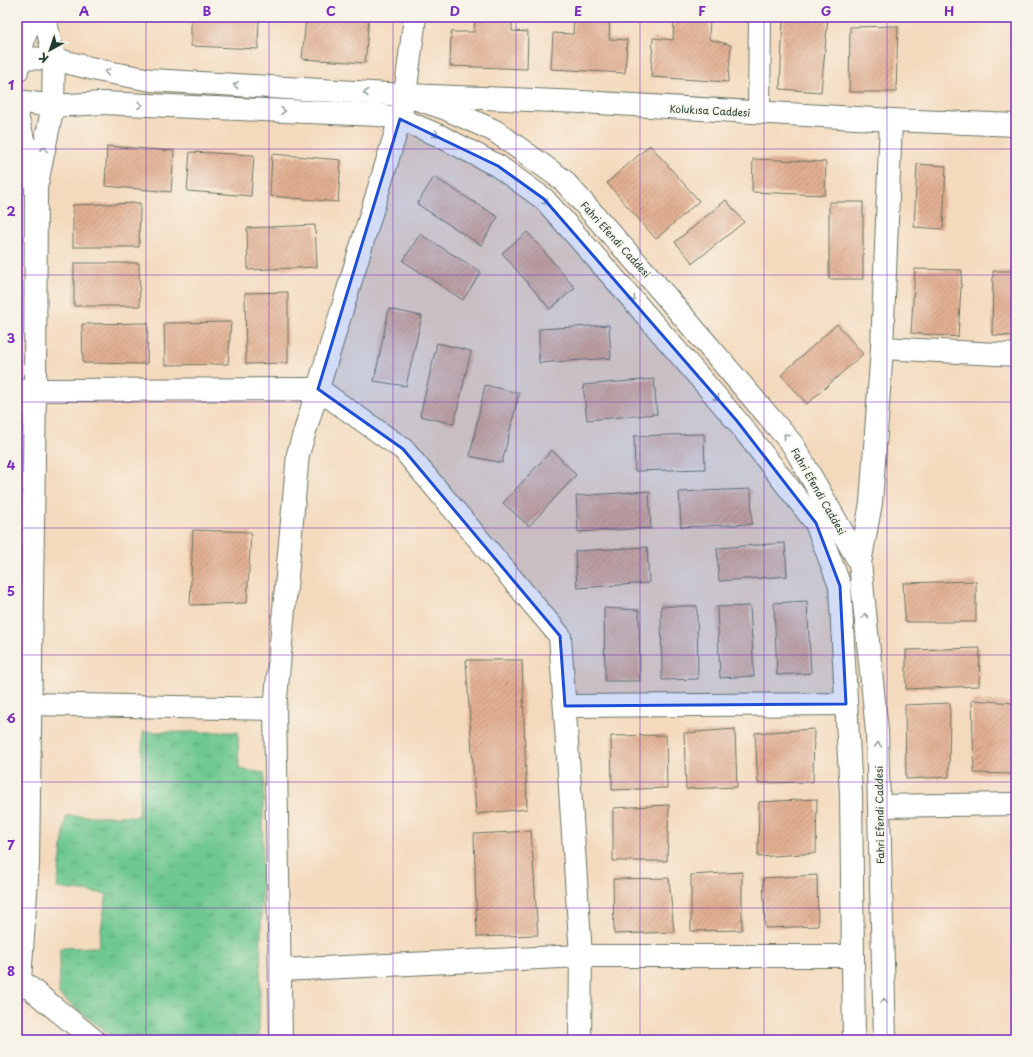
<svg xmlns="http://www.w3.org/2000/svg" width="1033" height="1057" viewBox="0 0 1033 1057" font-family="'Playpen Sans',sans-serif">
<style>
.grass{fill:url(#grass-tufts);stroke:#468262}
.building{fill:url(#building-hatch)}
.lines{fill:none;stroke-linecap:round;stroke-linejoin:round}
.street-casing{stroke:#6a7464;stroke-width:24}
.secondary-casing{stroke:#6a7464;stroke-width:24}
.street{stroke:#fff;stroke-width:22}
.secondary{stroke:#fff;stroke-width:22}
.oneway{stroke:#8f9e9a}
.marked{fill:#1d4ed8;fill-opacity:0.2;stroke:#1d4ed8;stroke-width:3;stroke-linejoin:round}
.grid{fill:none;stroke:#7b2cbf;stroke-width:1;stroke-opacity:0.55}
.labels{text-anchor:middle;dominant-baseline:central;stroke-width:3;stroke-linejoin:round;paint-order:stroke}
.street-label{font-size:10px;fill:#1f3d34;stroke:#f7f3e8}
.neatline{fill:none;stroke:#7b2cbf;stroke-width:1.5}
.grid-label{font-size:13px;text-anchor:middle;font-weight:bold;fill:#7b2cbf}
</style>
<defs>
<pattern id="grass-tufts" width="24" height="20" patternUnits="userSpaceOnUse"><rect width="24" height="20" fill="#6ec890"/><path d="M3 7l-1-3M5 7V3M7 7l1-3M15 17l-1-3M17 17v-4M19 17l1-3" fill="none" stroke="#5aa476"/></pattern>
<pattern id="building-hatch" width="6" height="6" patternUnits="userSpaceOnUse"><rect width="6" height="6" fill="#e2af91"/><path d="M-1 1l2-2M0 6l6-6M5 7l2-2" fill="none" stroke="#b79077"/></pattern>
</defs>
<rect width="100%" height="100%" fill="#f7f3e8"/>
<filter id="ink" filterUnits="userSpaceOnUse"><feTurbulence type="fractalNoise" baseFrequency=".025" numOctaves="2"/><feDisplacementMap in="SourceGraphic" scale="8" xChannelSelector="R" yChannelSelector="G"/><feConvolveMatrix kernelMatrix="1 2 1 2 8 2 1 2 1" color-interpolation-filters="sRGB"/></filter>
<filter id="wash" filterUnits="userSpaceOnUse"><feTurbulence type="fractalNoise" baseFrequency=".012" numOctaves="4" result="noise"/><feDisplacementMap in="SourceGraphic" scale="16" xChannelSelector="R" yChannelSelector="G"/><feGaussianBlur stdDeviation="0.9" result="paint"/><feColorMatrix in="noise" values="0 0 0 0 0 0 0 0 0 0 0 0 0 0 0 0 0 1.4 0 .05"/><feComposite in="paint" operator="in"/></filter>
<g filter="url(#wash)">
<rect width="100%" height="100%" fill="#f4dabd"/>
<polygon class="grass" points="143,732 238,732 239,769 264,773 259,1040 116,1040 59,995 60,948 98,947 107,894 57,888 66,816 139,816"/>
<g id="blocks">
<g class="building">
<polygon points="191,17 259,17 258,49 191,46"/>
<polygon points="306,17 369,17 365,63 302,59"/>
<polygon points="475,17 512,17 512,31 528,32 527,69 450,66 451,32 474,32"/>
<polygon points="574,17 610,17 609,39 627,40 625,73 551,69 553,33 573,34"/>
<polygon points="674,17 710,17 709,39 731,45 728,82 651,77 653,38 673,40"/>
<polygon points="783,17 828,17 821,92 780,89"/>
<polygon points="898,26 896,92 849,92 850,27"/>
<polygon points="650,145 699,201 656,239 607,183"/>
<polygon points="107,146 174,151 171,192 105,186"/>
<polygon points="190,152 254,155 251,196 187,191"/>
<polygon points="272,154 341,160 338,202 270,196"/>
<polygon points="753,159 826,162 825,195 752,192"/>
<polygon points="917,164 946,166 943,229 914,227"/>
<polygon points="434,177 498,217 481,245 417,204"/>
<polygon points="726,200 744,222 693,263 675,242"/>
<rect x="829" y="202" width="34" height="77"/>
<polygon points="140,203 139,247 73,247 73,205"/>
<polygon points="315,225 317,267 248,270 247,228"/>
<polygon points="527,232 575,288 550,309 502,253"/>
<polygon points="420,234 481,272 463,300 403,261"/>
<polygon points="74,263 139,263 140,306 74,306"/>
<polygon points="915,269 962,270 958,337 911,333"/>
<polygon points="993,271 1016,271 1016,336 992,335"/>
<polygon points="288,292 288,363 246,364 245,293"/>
<polygon points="389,309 422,316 406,386 374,381"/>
<polygon points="231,322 228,364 165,365 164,323"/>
<polygon points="148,323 147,364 83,363 82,324"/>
<polygon points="837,324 863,354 807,404 781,375"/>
<polygon points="609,325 611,358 539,363 539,329"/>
<polygon points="437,343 471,351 454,424 420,416"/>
<polygon points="654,379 657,414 587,420 583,385"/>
<polygon points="485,385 519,393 502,463 470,456"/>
<polygon points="704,434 705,469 635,471 634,436"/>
<polygon points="552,450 576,475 529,526 503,503"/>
<polygon points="751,489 752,524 681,527 679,492"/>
<polygon points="649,491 651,528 578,532 576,496"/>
<polygon points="193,530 251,532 247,603 190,605"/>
<polygon points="785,543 787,576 719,581 717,548"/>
<polygon points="647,547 649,583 577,588 575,551"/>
<polygon points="976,581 976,622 905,622 903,583"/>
<polygon points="807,601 811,673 777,675 774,603"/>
<polygon points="661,606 697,606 698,679 662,680"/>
<polygon points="750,606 754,676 720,678 717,607"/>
<polygon points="604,608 639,610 640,681 605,681"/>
<polygon points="980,648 979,686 906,689 906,650"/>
<polygon points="466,660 522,660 527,809 476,814"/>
<polygon points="972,700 1014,703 1014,774 974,773"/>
<polygon points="950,703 949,777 906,779 905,705"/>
<polygon points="735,729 737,787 686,789 684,733"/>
<polygon points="814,729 813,782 758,783 755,733"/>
<polygon points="666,735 667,788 612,790 611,736"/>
<polygon points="817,799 816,853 758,857 759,802"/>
<polygon points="669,805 667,861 613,861 613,808"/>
<polygon points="531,831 538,935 477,937 474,834"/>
<polygon points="742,872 742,930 691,931 691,875"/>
<polygon points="817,875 818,926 765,928 763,878"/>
<polygon points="669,878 674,932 614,934 613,879"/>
</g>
</g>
</g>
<g filter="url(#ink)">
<use href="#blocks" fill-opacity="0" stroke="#6a7464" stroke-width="1"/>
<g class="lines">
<g class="street-casing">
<g id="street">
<polyline points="17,71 19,58 30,17"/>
<polyline points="759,112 760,17"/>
<polyline points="17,116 35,183"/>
<polyline points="882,348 1016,355"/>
<polyline points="17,392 35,390 318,389 403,449 560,636 581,956 580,1040"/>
<polyline points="860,563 871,503 882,348 891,120"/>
<polyline points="30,704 275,709"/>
<polyline points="565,706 846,704"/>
<polyline points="879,806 1016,804"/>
<polyline points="280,970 581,956 853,956"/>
<polyline points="17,980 20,980 94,1040"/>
<polyline points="17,989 20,980 28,863 35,390 36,188 53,106 54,59 45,17"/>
<polyline points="281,1040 275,709 298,454 400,119 405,95 415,17"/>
</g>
</g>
<g class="secondary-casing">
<g id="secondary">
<polyline points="17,58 54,59 102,71 151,80 405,95 582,102 891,120 1016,125"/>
<polyline points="405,95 444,108 495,131 563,180 652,280 793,445 860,563 877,731 885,1040"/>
<polyline points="17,101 53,106 102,103 379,115 400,119 440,136 498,166 544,199 620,285 737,421 816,523 840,586 851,795 854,1040"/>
</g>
</g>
<use href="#street" class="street"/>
<use href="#secondary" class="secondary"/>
</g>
<defs><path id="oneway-chevron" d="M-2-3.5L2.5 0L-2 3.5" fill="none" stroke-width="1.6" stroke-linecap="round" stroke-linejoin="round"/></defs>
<g class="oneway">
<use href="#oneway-chevron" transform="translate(107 72) rotate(-169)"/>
<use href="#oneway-chevron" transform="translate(236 85) rotate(-177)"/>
<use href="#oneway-chevron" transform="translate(366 93) rotate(-177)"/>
<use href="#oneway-chevron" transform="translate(140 105) rotate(2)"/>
<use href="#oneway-chevron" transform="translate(283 111) rotate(2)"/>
<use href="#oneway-chevron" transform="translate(436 134) rotate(23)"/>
<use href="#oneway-chevron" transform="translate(44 149) rotate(-78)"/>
<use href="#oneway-chevron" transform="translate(546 202) rotate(45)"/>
<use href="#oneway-chevron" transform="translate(633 299) rotate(49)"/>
<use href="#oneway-chevron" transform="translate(717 398) rotate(49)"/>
<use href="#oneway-chevron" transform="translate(786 436) rotate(-130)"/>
<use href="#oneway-chevron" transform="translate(865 616) rotate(-96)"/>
<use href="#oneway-chevron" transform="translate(878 745) rotate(-91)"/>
<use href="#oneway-chevron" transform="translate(884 1001) rotate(-91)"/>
</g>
</g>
<path class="marked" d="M 400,119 L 498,166 L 544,199 L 737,421 L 816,523 L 840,586 L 846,704 L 565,706 L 560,636 L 403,449 L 318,389 Z"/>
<path class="grid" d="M 146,17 L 146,1040M 269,17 L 269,1040M 393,17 L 393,1040M 516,17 L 516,1040M 640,17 L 640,1040M 764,17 L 764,1040M 887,17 L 887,1040M 17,149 L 1016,149M 17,275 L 1016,275M 17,402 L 1016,402M 17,528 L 1016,528M 17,655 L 1016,655M 17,782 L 1016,782M 17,908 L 1016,908"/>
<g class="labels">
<g class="street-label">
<text transform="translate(710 110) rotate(3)">Kolukısa Caddesi</text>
<text transform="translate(616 239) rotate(48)">Fahri Efendi Caddesi</text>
<text transform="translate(819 491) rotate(60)">Fahri Efendi Caddesi</text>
<text transform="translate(879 815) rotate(-91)">Fahri Efendi Caddesi</text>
</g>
</g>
<rect width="1033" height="1057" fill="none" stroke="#f7f3e8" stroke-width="44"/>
<g transform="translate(50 50) rotate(220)" stroke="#f7f3e8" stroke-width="3" paint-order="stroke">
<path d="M0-3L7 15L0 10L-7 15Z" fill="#1f3d34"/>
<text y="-6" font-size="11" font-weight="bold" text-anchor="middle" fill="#1f3d34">K</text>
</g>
<rect x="22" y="22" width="989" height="1013" class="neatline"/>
<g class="grid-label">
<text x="84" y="16">A</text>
<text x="207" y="16">B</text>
<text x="331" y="16">C</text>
<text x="455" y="16">D</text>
<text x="578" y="16">E</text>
<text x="702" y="16">F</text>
<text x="826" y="16">G</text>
<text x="949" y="16">H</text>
<text x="11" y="90">1</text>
<text x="11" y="216">2</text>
<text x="11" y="343">3</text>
<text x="11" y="470">4</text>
<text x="11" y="596">5</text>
<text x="11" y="723">6</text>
<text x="11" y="850">7</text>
<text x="11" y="976">8</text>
</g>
</svg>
